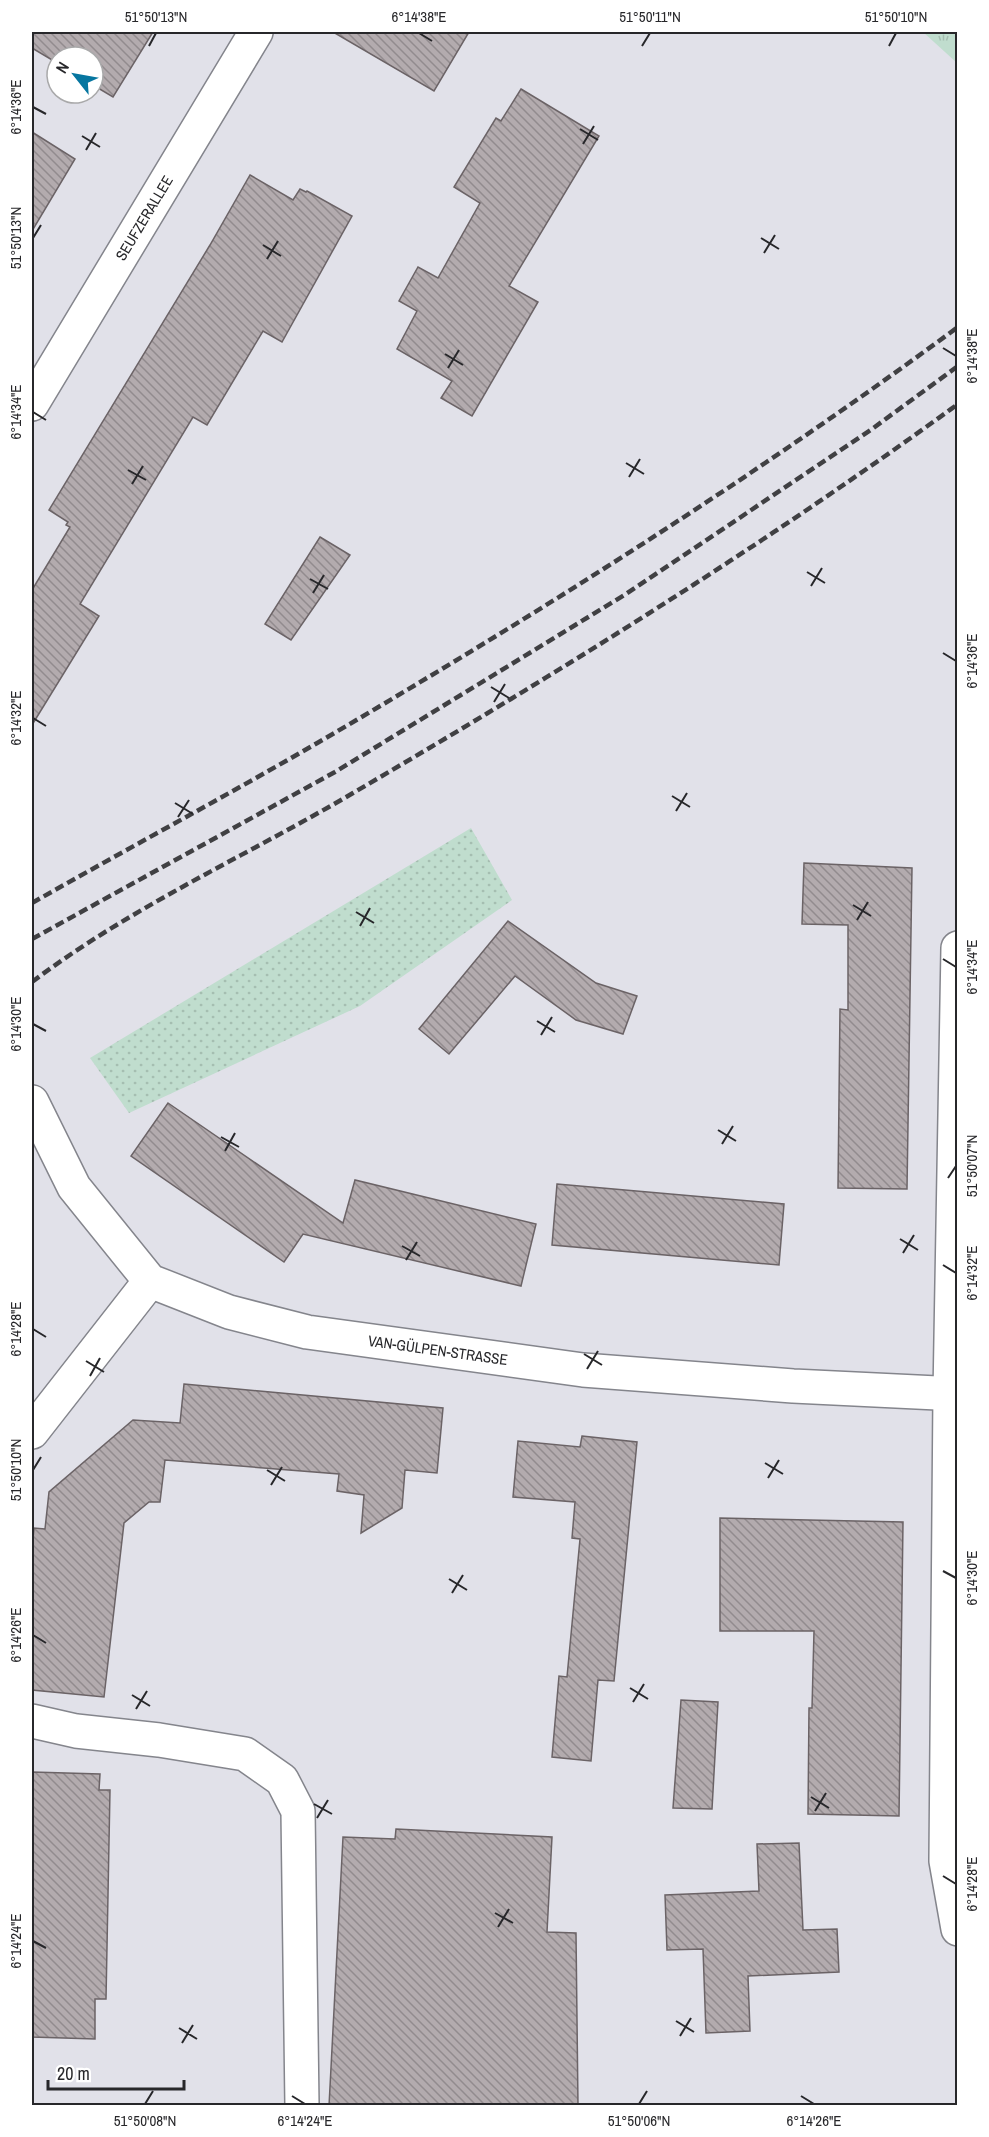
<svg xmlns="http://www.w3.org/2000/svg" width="989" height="2137" viewBox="0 0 989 2137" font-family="'Archivo Narrow',sans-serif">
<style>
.park{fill:url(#park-tufts)}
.garden{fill:url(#garden-dots)}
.building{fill:url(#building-back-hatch);stroke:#6b6366;stroke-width:1.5}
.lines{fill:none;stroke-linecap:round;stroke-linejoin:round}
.minor-casing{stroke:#84858c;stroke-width:36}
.major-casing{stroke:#84858c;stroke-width:36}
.minor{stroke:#fff;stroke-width:33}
.major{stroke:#fff;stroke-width:33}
.rail{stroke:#404043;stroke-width:4.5;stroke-dasharray:9 4.5;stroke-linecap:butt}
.ticks{fill:none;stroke:#27272a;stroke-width:2}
.labels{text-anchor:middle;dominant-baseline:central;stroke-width:4.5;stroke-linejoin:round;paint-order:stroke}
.street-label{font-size:15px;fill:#27272a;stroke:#fff}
.neatline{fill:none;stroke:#27272a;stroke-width:2}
.ticks-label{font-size:15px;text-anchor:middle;fill:#27272a}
</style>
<defs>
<pattern id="park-tufts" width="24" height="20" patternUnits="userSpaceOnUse" patternTransform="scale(1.5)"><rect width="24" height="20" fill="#c0ddce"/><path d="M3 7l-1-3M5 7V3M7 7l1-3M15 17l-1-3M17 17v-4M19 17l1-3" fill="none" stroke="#a5beb1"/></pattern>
<pattern id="garden-dots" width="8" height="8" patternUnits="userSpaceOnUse" patternTransform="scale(1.5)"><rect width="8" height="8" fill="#c0ddce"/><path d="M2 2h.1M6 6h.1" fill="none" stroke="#a5beb1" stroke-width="1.8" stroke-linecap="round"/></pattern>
<pattern id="building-back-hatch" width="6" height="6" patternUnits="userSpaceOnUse" patternTransform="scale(1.5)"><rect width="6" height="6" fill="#b3abae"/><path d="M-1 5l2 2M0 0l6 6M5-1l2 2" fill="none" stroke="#928b8e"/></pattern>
</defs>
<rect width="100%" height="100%" fill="#e1e1e9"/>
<polygon class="park" points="923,32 957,32 957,63"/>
<polygon class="garden" points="471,828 512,900 360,1006 129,1113 90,1058"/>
<g class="building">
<polygon points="32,32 153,32 113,97 93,85 93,57 57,57 57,63 32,48"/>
<polygon points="333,32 469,32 434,91"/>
<polygon points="521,89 599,136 509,286 538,302 472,416 441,398 452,381 397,349 417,311 399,301 418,267 438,278 480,203 454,187 496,118 501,121"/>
<polygon points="32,132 75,159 32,231"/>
<polygon points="250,175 293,200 300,189 306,192 307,191 352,216 282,342 263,331 207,425 193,417 80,604 99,616 32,725 32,590 70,527 66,525 68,522 49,510 210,245"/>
<polygon points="320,537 350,555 291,640 265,624"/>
<polygon points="804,863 912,868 907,1189 838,1188 840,1009 848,1010 848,925 802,924"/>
<polygon points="508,921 596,983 637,996 623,1034 576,1020 515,976 449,1054 419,1029"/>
<polygon points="168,1103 343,1223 355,1180 536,1224 521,1286 303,1234 284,1262 131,1156"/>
<polygon points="557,1184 784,1204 779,1265 552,1245"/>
<polygon points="184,1384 443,1408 437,1473 405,1470 402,1508 361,1533 364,1495 337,1491 339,1474 165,1460 160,1502 149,1502 124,1523 104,1697 32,1690 32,1549 34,1528 45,1529 49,1492 133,1420 180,1423"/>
<polygon points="582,1436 637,1442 614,1681 598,1680 591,1761 552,1757 559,1676 567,1677 580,1539 572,1538 575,1502 513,1497 518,1441 580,1447"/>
<polygon points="720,1518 903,1522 899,1816 808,1814 809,1708 812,1708 814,1631 720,1631"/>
<polygon points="681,1700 718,1702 712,1809 673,1808"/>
<polygon points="32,1772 100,1774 99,1790 110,1790 106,1999 95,1999 95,2039 32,2037"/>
<polygon points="396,1829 552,1837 547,1932 576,1933 578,2106 329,2106 343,1837 395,1839"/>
<polygon points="799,1843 803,1930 837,1929 839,1972 748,1976 750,2031 706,2033 703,1949 667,1950 665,1895 759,1891 757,1844"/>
</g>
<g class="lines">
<g class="minor-casing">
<g id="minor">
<polyline points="32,404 256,32"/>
<polyline points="32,1102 74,1187 150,1281 229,1312 307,1332 583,1370 793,1386 958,1394"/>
<polyline points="32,1432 150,1281"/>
<polyline points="32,1721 76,1731 159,1740 245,1754 282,1780 298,1811 302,2106"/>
</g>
</g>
<g class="major-casing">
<polyline id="major" points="958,948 950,1394 946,1861 958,1929"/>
</g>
<use href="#minor" class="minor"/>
<use href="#major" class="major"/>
<g class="rail">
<path d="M 32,903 C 127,849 224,797 319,742 C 538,614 753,478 958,327"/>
<polyline points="32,939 335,772 626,594 872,429 958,366"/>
<path d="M 32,982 C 131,907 246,856 353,793 C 560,672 764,545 958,404"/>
</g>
</g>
<path class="ticks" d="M 419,33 L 432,41M 149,46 L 156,33M 642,46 L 650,33M 889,46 L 896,33M 33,107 L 46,114M 580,129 L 598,140M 82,136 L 100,147M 583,144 L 594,126M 86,150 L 96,133M 33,238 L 41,225M 761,238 L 779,249M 263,245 L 281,256M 764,253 L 775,235M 267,259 L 278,241M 943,348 L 956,356M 445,354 L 463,365M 448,368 L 459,350M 33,412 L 46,420M 626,463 L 644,474M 128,470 L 146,480M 629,477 L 640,459M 132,484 L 143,466M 807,572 L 825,583M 310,579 L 328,589M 811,586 L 822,568M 313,593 L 324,575M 943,653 L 956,661M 491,687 L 509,698M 494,702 L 505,684M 33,718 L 46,726M 672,796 L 690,807M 175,803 L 193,814M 676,811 L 687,793M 178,817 L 189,800M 853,905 L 871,916M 356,912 L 374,923M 857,920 L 868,902M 360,926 L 370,908M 943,959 L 956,967M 537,1021 L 555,1032M 33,1024 L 46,1031M 541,1035 L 552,1017M 718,1130 L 736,1141M 221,1137 L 239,1147M 722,1144 L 733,1126M 225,1151 L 235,1133M 948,1178 L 956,1166M 900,1239 L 918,1250M 402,1246 L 420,1256M 903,1253 L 914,1235M 406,1260 L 417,1242M 943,1265 L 956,1273M 33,1329 L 46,1337M 584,1354 L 602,1365M 86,1361 L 104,1372M 587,1369 L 598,1351M 90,1376 L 100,1358M 765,1463 L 783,1474M 33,1470 L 41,1457M 267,1470 L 285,1481M 768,1478 L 779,1460M 271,1485 L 282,1467M 943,1571 L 956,1578M 449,1579 L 467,1590M 452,1593 L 463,1575M 33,1635 L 46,1643M 630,1688 L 648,1699M 132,1695 L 150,1706M 633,1702 L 644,1684M 136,1709 L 147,1691M 811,1797 L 829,1808M 314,1804 L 332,1814M 815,1811 L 826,1793M 317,1818 L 328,1800M 943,1876 L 956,1884M 495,1913 L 513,1923M 498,1927 L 509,1909M 33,1941 L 46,1948M 676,2021 L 694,2032M 179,2028 L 197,2039M 680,2036 L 691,2018M 182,2043 L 193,2025M 292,2096 L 305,2104M 801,2096 L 814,2104M 145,2104 L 153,2091M 639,2104 L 647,2091"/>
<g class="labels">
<g class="street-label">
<text transform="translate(144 218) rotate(-59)">SEUFZERALLEE</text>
<text transform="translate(438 1350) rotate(8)">VAN-GÜLPEN-STRASSE</text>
</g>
</g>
<rect width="989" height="2137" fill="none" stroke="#ffffff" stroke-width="66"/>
<g transform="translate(75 75) rotate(301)"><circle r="28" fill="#ffffff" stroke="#a9a9aa" stroke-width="1.5"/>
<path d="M0-4.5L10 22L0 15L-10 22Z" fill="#0676a0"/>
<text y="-9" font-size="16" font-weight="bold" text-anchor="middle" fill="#27272a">N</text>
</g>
<path d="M48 2080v9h136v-9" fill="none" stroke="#27272a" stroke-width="3"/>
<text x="57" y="2080" font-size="18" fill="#27272a" stroke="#ffffff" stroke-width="4.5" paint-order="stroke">20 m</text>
<rect x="33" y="33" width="923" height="2071" class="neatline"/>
<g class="ticks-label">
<text x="156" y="22">51°50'13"N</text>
<text x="419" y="22">6°14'38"E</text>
<text x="650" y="22">51°50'11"N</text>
<text x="896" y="22">51°50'10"N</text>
<text transform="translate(16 107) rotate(-90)" y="5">6°14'36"E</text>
<text transform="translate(16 238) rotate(-90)" y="5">51°50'13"N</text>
<text transform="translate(972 356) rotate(-90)" y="5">6°14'38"E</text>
<text transform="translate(16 412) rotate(-90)" y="5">6°14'34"E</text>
<text transform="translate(972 661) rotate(-90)" y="5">6°14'36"E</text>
<text transform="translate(16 718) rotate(-90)" y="5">6°14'32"E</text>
<text transform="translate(972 967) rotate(-90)" y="5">6°14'34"E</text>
<text transform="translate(16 1024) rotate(-90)" y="5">6°14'30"E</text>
<text transform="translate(972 1166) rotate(-90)" y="5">51°50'07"N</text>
<text transform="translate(972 1273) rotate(-90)" y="5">6°14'32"E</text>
<text transform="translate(16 1329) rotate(-90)" y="5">6°14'28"E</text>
<text transform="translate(16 1470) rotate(-90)" y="5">51°50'10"N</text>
<text transform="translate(972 1578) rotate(-90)" y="5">6°14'30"E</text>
<text transform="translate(16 1635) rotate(-90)" y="5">6°14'26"E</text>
<text transform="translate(972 1884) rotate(-90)" y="5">6°14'28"E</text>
<text transform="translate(16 1941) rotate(-90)" y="5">6°14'24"E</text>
<text x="145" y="2126">51°50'08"N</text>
<text x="305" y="2126">6°14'24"E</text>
<text x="639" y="2126">51°50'06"N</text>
<text x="814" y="2126">6°14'26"E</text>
</g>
</svg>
